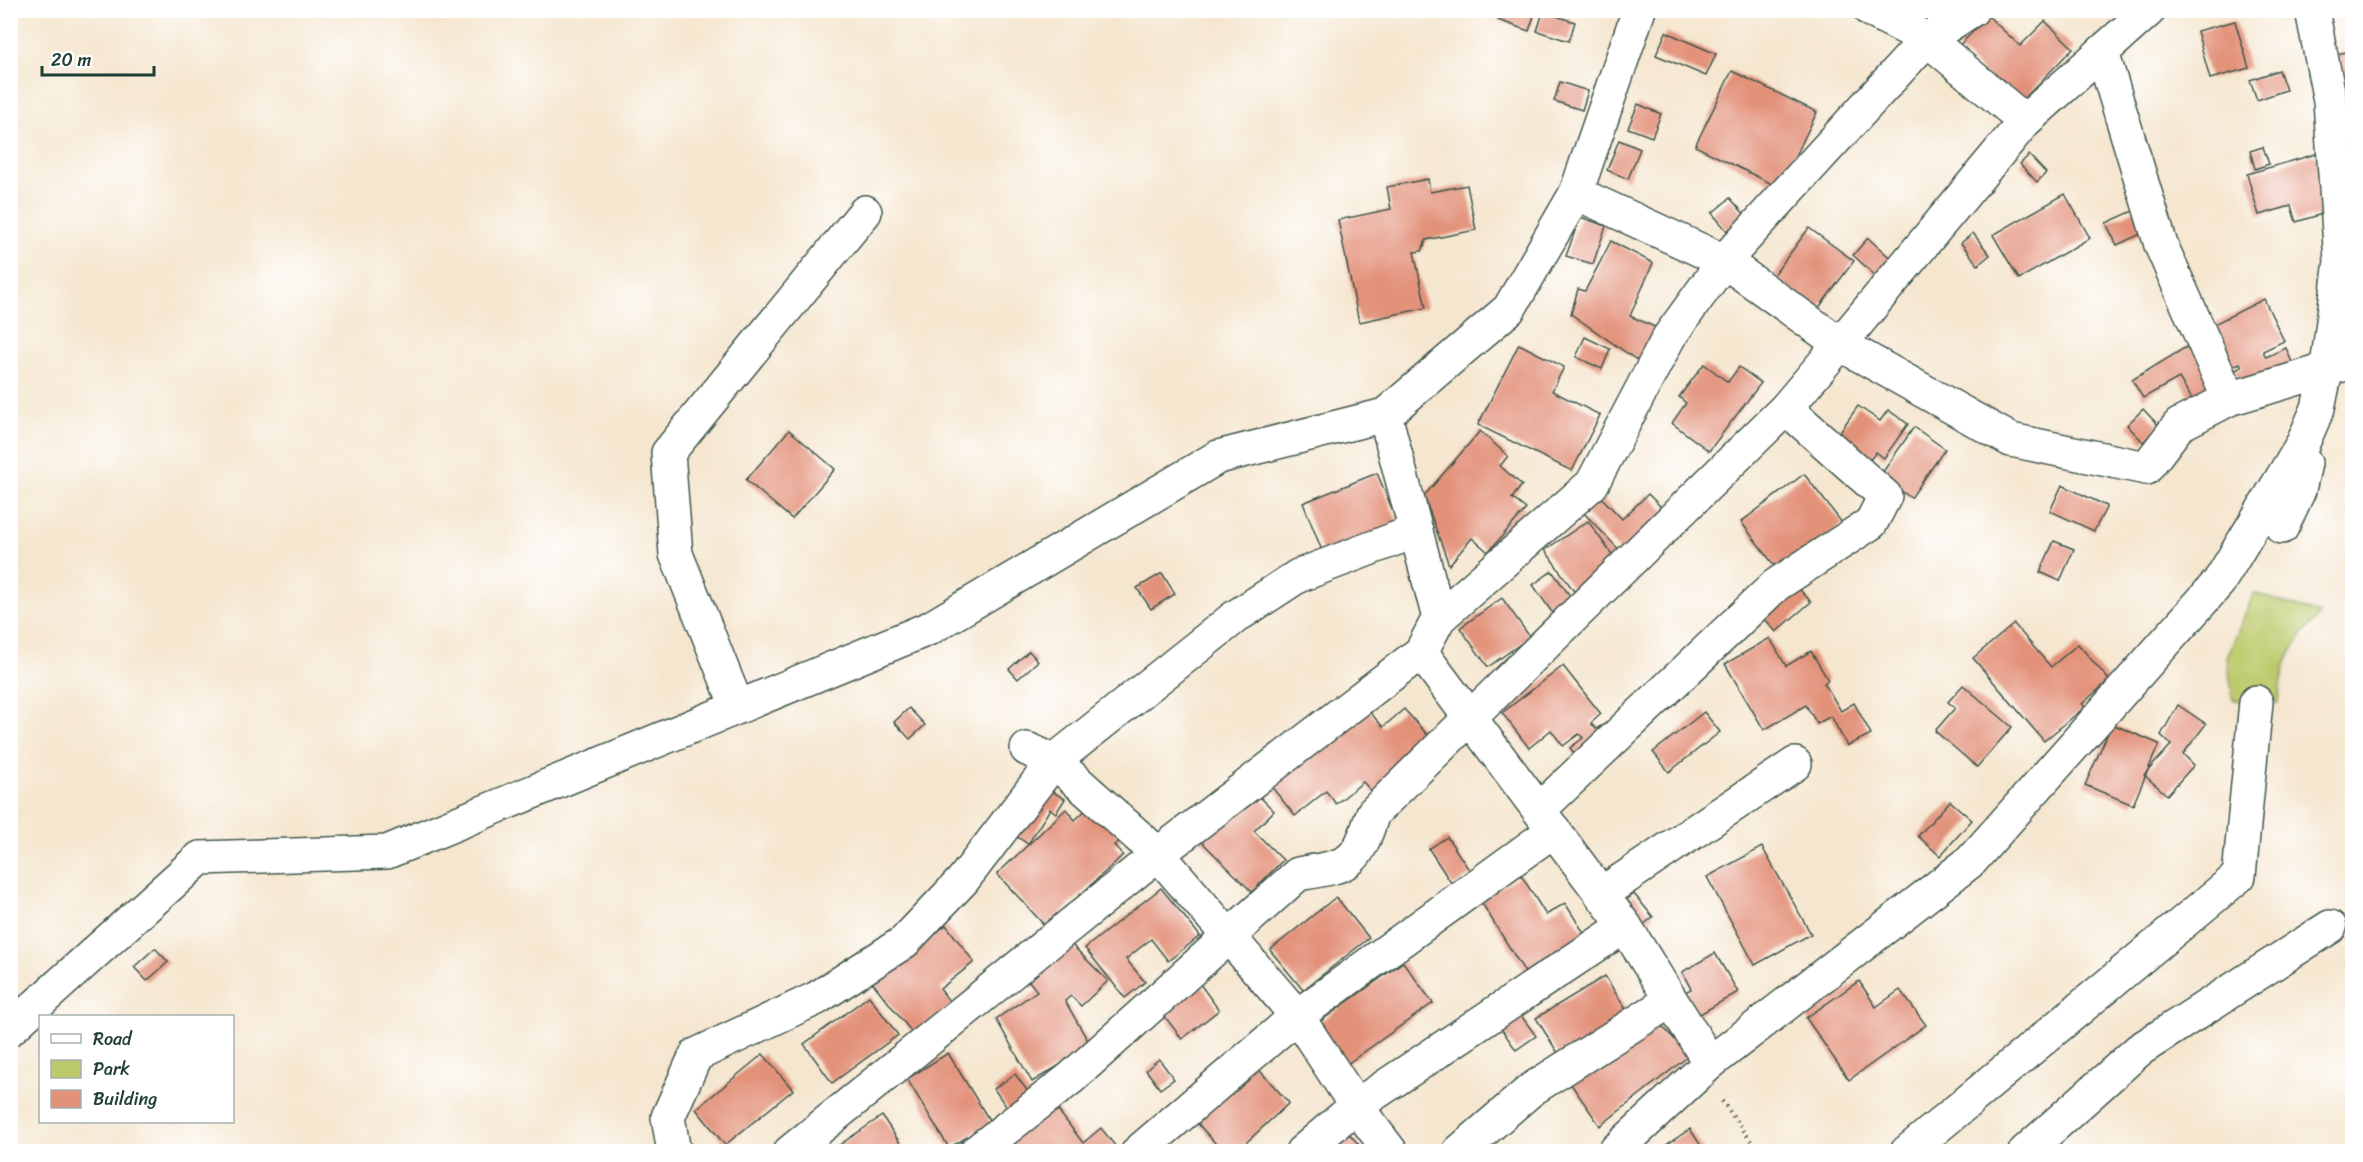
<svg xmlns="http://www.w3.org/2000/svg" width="2363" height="1162" viewBox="0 0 2363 1162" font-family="Sriracha,sans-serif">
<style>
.green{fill:#bdca6c;stroke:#6e8450;stroke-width:1.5}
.building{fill:#e3927a}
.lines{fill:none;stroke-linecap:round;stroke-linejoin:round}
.minor-casing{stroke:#3f564b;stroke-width:36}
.path{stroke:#3f564b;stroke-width:4;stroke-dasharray:1.5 4.5;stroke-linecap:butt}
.minor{stroke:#fff;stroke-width:33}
</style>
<rect width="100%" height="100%" fill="#fff"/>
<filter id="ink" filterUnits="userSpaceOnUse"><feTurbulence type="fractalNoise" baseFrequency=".0167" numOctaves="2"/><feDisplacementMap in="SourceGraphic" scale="12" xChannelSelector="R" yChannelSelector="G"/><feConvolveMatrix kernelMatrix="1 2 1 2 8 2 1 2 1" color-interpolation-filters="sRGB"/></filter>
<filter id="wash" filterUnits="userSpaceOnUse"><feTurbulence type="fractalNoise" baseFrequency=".008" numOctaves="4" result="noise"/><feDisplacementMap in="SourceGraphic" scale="24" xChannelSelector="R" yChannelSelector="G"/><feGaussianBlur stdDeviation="1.35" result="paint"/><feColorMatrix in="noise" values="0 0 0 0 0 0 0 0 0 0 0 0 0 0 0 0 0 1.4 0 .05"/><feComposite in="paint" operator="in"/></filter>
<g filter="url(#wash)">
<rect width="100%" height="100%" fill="#f5e6cf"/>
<path class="green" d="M 2254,593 L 2320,614 C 2292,647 2282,658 2278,703 L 2233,700 L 2227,657 Z"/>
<g id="blocks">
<g class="building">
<polygon points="1501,10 1536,10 1529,31 1498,20"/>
<polygon points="1543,12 1575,22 1569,41 1537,31"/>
<polygon points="1988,16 2020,46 2045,21 2073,48 2018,105 1957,48"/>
<polygon points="2235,21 2249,68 2210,79 2197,31"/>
<polygon points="1666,32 1716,54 1706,76 1656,55"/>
<polygon points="2352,51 2352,107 2347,108 2336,54"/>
<polygon points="2279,70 2286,90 2257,100 2250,80"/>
<polygon points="1732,71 1817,112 1780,188 1695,146"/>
<polygon points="1560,82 1588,91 1582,110 1554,101"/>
<polygon points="1638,104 1661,114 1652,137 1628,128"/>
<polygon points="1619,140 1640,149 1628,179 1607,170"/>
<polygon points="2263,147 2269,164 2255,169 2250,151"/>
<polygon points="2316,154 2332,211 2296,222 2291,206 2259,215 2247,174"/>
<polygon points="2029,155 2046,173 2037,182 2020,164"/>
<polygon points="1428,179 1430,192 1467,185 1476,230 1426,240 1422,251 1414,252 1426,308 1359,322 1338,220 1391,209 1387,187"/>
<polygon points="2065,194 2090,238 2019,279 1993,235"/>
<polygon points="1730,198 1746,216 1727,231 1712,213"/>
<polygon points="2142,207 2152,229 2117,245 2106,223"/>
<polygon points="1580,217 1606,226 1593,264 1566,256"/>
<polygon points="1809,228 1854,261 1818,309 1773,276"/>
<polygon points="1973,233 1990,255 1978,265 1961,243"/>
<polygon points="1868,238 1897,264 1881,281 1853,255"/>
<polygon points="1611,241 1653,263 1630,316 1664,331 1641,363 1571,314 1578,289 1585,291"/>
<polygon points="2264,299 2284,341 2263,351 2266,357 2286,348 2293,365 2245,386 2233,371 2242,367 2240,363 2229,368 2208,327"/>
<polygon points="1585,337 1610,349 1602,369 1576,357"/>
<polygon points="1519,344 1564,367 1552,391 1600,415 1572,471 1478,425"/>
<polygon points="2191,344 2219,390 2195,404 2179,378 2143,398 2132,380"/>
<polygon points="1704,364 1728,382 1739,367 1761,383 1709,451 1672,423 1686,403 1679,397"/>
<polygon points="1858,406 1880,421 1888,410 1908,424 1884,458 1876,452 1866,465 1833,441"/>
<polygon points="2143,409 2159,426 2143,442 2127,425"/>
<polygon points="1914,427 1945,449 1911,498 1880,476"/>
<polygon points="789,430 835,469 792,519 746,480"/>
<polygon points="1480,431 1508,456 1500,466 1522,485 1512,498 1526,509 1488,552 1472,538 1449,565 1424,496"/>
<polygon points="1377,473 1398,523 1323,553 1303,503"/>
<polygon points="1804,474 1843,524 1780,573 1741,522"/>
<polygon points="2062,485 2107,506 2094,531 2050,511"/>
<polygon points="1648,494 1669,515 1625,556 1584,513 1601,497 1622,519"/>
<polygon points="1588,521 1621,567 1578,597 1545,550"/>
<polygon points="2054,541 2074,549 2060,581 2040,572"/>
<polygon points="1552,571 1578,607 1558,621 1533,585"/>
<polygon points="1162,573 1175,594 1151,609 1137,588"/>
<polygon points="1794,583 1811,602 1776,632 1760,613"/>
<polygon points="1502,598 1530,637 1488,667 1460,628"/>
<polygon points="2014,624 2051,667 2078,644 2109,680 2082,704 2085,707 2044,741 1973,658"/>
<polygon points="1770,638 1786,666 1811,651 1828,680 1824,683 1841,711 1854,703 1871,734 1847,746 1831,716 1817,724 1806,705 1764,730 1725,664"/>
<polygon points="1029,651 1038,661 1018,679 1009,669"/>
<polygon points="1563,666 1601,714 1591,723 1596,729 1601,726 1607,733 1577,757 1570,748 1583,738 1579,734 1563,746 1551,730 1529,748 1502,713"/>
<polygon points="1963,685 2012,727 1977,767 1935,731 1955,708 1948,702"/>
<polygon points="1359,700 1383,727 1404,709 1433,741 1373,793 1363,782 1336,804 1326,791 1295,816 1263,776"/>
<polygon points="2178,705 2206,724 2183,754 2194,765 2167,795 2144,775 2171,745 2161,735"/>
<polygon points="909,708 925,725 910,739 894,722"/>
<polygon points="1704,712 1720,732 1669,772 1653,752"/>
<polygon points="2112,724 2159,744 2133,805 2085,785"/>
<polygon points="1250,787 1274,811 1254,831 1283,860 1252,892 1199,839"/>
<polygon points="1047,788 1065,799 1056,813 1050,809 1028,844 1016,836"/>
<polygon points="1950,801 1972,820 1940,856 1918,836"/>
<polygon points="1091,805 1122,839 1114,845 1123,855 1046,927 997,874 1066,809 1075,820"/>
<polygon points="1447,837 1472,874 1453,886 1429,849"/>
<polygon points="1762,847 1811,934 1755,965 1707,877"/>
<polygon points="1521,875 1546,915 1565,903 1586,936 1526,974 1480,900"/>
<polygon points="1161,888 1200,936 1168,961 1151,939 1126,959 1145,982 1125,998 1085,948"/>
<polygon points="1634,894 1653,917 1638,929 1619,906"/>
<polygon points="1336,897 1369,938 1303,990 1270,950"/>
<polygon points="946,925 974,962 940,989 952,1005 914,1035 872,982"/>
<polygon points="1065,938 1108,981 1081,1006 1071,996 1065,1001 1091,1046 1032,1082 996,1019 1037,991 1025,976"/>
<polygon points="155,948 168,962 147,981 134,967"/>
<polygon points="1715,953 1738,992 1695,1017 1681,994 1691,989 1682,972"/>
<polygon points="1403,962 1433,1003 1347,1064 1318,1023"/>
<polygon points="1605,976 1630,1016 1561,1058 1536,1018"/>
<polygon points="1197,980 1219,1010 1182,1039 1159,1009"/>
<polygon points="1859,981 1876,1007 1900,990 1926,1025 1849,1080 1806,1018"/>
<polygon points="869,996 898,1035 832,1083 804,1044"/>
<polygon points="1517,1010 1536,1036 1516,1050 1498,1024"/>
<polygon points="1655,1019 1690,1055 1600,1126 1566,1077"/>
<polygon points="948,1053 991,1123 949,1148 907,1079"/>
<polygon points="763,1054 793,1090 725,1145 696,1109"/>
<polygon points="1159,1059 1174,1079 1160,1089 1146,1070"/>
<polygon points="1253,1063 1289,1103 1236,1152 1223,1152 1193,1118"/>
<polygon points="1015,1074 1032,1097 1010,1112 994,1089"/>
<polygon points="1051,1101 1083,1143 1101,1128 1120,1152 1079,1152 1076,1148 1072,1152 985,1152"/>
<polygon points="882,1116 906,1152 833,1152 832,1150"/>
<polygon points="1690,1129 1705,1152 1656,1152"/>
<polygon points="1347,1131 1365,1152 1322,1152"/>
</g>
</g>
</g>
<g filter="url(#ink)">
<use href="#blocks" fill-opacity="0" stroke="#3f564b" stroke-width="1.5"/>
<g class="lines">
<g class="minor-casing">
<g id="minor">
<polyline points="1870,10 1927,39 2025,121"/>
<polyline points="2102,52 2161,245 2229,399"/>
<polyline points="1576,193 1724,261 1840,344 2025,121 2149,10"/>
<polyline points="2282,527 2299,490 2305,463"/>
<polyline points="1439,618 1385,415 1509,309 1576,193 1639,10"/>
<polyline points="1421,652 1625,926 1710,1063"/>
<polyline points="737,706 676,554 668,453 865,212"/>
<polyline points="1027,749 1054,761 1158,854 1297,1016 1356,1106 1391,1152"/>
<polyline points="1539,810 1776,585 1871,523 1885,496 1786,408 1840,344 2011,440 2146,468 2179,425 2229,399 2352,362"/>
<polyline points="1601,894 1795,764"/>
<polyline points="10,1029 200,858 387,852 930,628 1218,457 1385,415"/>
<polyline points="674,1152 668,1117 696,1055 817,998 904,942 963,880 1054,761 1235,617 1298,576 1416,531"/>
<polyline points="790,1152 1158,854 1421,652 1439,618 1592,484 1669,337 1724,261 1927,39 1972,10"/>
<path d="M 976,1152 L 1071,1078 L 1298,874 C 1351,865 1356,866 1373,813 L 1786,408"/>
<polyline points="1138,1152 1297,1016 1554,830"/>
<polyline points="1302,1152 1356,1106 1625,926"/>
<polyline points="1459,1152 1532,1089 1670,1001"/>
<polyline points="1614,1152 1710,1063 1971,861 2219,582 2303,443 2318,408 2327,367 2341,261 2330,101 2312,10"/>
<polyline points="1907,1152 2239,876 2256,702"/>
<polyline points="2025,1152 2139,1050 2330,927"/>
</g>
</g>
<g class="path">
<polyline points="2346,960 2352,974"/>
<polyline points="1722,1101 1759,1152"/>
</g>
<use href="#minor" class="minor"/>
</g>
</g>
<rect width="2363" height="1162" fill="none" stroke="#fff" stroke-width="36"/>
<rect x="39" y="1015" width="195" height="108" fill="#ffffff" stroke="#a5b1ae" stroke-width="1.5"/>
<rect x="51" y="1034" width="30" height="9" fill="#ffffff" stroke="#a5b1ae" stroke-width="1.5"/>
<text x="93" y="1045" font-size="18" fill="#1f3d34">Road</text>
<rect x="51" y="1060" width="30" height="18" fill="#bdca6c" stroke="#a5b1ae" stroke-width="1.5"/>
<text x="93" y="1075" font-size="18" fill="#1f3d34">Park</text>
<rect x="51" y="1090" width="30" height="18" fill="#e3927a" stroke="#a5b1ae" stroke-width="1.5"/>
<text x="93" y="1105" font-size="18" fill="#1f3d34">Building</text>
<path d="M42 66v9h112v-9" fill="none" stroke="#1f3d34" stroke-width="3"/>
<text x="51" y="66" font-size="18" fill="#1f3d34" stroke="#ffffff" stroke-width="4.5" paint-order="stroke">20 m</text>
</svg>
